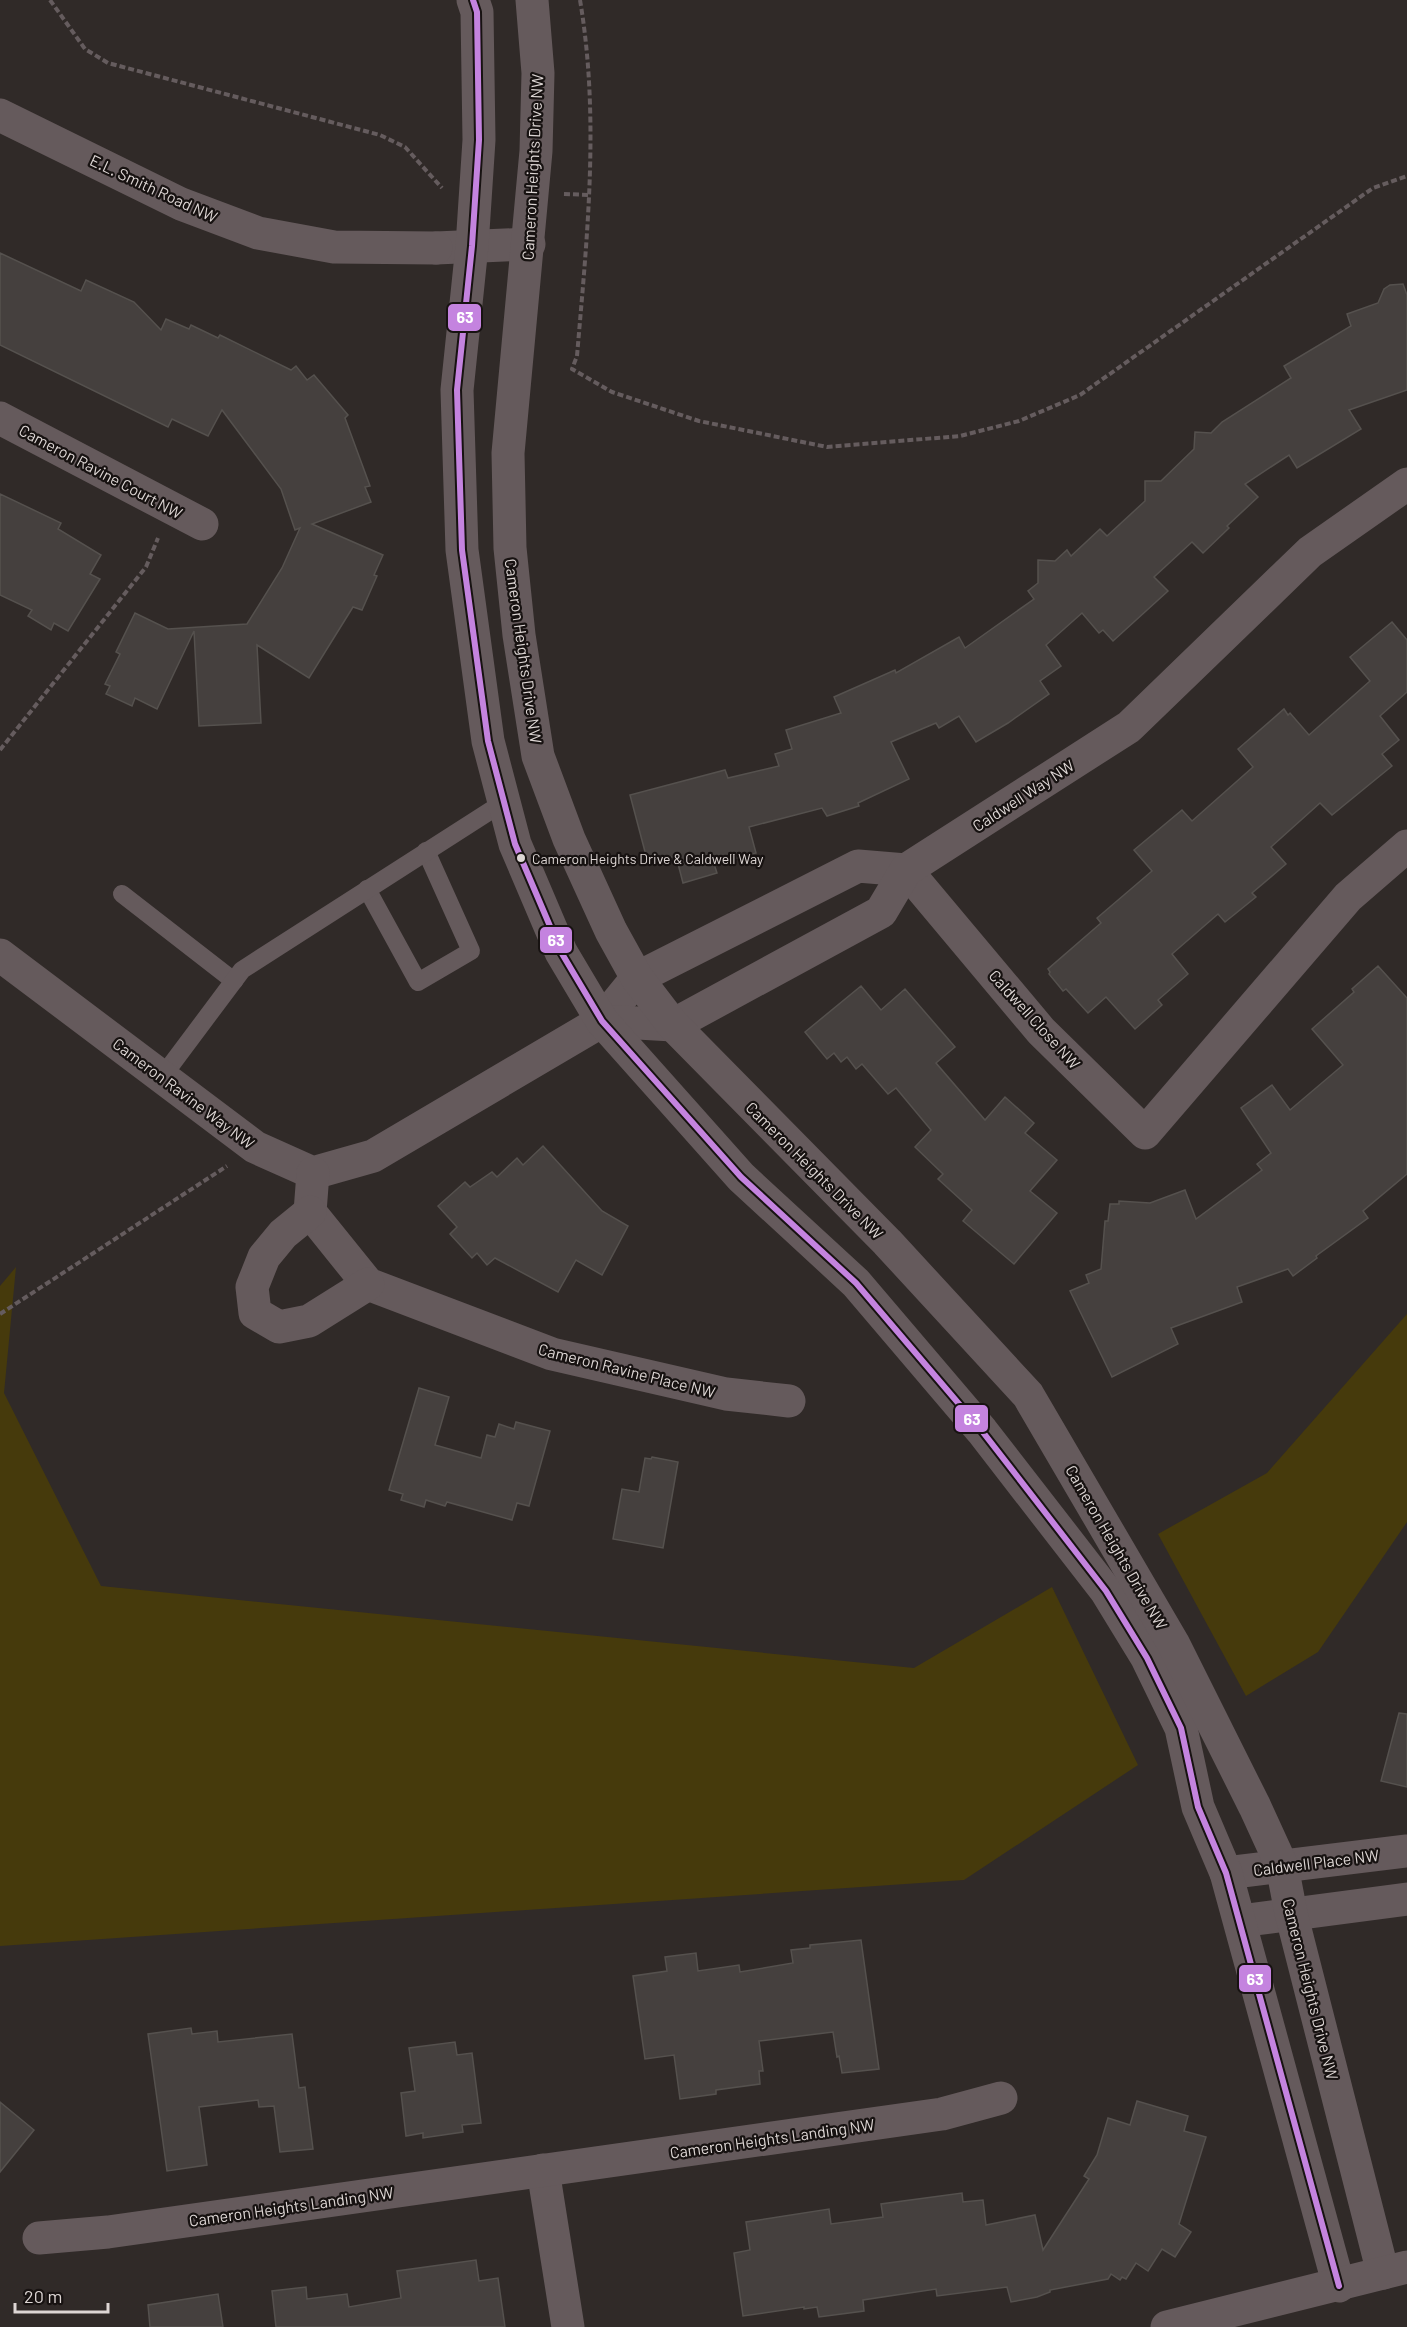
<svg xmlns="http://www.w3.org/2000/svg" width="1407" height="2327" viewBox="0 0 1407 2327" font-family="Barlow,sans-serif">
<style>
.green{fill:#463a0c}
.building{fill:#45403e;stroke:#55514e;stroke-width:1.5}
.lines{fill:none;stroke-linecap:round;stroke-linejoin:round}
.path{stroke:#655c5e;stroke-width:4;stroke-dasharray:6 3;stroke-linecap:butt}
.service{stroke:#655a5c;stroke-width:18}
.minor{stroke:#655a5c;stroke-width:33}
.tertiary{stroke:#655a5c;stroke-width:33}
.bus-1-casing{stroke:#171211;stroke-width:10}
.bus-1{stroke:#c483df;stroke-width:6}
.bus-dot{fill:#ddd6d4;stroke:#171211;stroke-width:2}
.labels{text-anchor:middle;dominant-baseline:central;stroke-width:4.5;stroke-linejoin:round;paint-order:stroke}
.bus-label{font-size:14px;fill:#ddd6d4;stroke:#171211;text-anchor:start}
.street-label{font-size:16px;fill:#ddd6d4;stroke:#171211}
.line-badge{stroke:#171211;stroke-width:2}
.badge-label{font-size:16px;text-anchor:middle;font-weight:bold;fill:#fff}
</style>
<rect width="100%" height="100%" fill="#302a28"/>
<g class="green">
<polygon points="16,1267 4,1393 101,1586 914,1668 1052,1587 1138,1765 964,1880 0,1946 0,1286"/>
<polygon points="1407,1314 1407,1522 1318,1652 1246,1696 1158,1534 1267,1473"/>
</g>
<g class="building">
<polygon points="0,253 81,291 86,280 134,302 161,330 166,319 189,329 191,325 218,338 220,335 291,370 296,366 307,380 314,375 348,415 345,418 370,486 365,487 371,502 312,524 383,555 374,575 377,576 362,610 353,607 309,678 257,645 261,723 199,726 194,631 157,709 135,698 132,706 106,694 110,686 105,684 120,654 116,652 135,613 168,629 247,624 282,568 300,528 295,530 281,489 222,410 208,436 172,419 168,427 0,345"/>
<polygon points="1403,284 1407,295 1407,390 1349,410 1361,429 1297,468 1289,455 1245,484 1258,497 1227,526 1229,528 1203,553 1192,542 1154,577 1168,591 1113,641 1103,630 1099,633 1082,613 1046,645 1061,666 1040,681 1049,694 1008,723 976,742 959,716 939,728 936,723 891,742 909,779 858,803 859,806 827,816 822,808 749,827 756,853 714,864 717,873 683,883 676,856 648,863 630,795 725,770 728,778 779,766 775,754 792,749 786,730 841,713 834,697 895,670 896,673 959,637 965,648 1034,599 1028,591 1038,583 1038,560 1055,561 1067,550 1071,556 1100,529 1107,536 1145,501 1145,481 1161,481 1194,449 1195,432 1211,433 1222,422 1291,378 1284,366 1351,326 1347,314 1378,303 1384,289 1390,285"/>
<polygon points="0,494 61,523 58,529 101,555 90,574 100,579 68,631 54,623 51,630 28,616 32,610 0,595"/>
<polygon points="1392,622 1407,640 1407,692 1380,716 1399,740 1382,754 1392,766 1332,815 1320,803 1271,847 1286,864 1252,893 1256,897 1225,922 1218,914 1172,954 1188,974 1158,1000 1162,1005 1135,1029 1106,997 1088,1013 1066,989 1063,991 1049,974 1050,972 1048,969 1101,923 1097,918 1152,871 1134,850 1182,810 1192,821 1253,767 1238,749 1284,709 1288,715 1290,713 1309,735 1370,681 1350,657"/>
<polygon points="1378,966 1407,998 1407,1174 1363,1211 1368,1218 1316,1256 1317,1258 1293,1276 1288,1269 1237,1287 1242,1302 1171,1328 1178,1344 1112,1377 1070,1291 1089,1283 1086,1275 1101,1269 1105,1221 1108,1221 1110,1204 1119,1204 1119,1201 1150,1203 1185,1190 1196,1219 1262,1170 1257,1164 1271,1153 1241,1108 1272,1085 1290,1110 1343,1065 1312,1029 1354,992 1352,989"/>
<polygon points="861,986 881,1010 905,989 955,1047 936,1063 985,1120 1005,1097 1034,1123 1025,1133 1057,1160 1030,1191 1057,1213 1014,1264 963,1221 972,1210 938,1179 943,1174 915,1147 931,1130 896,1088 888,1094 862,1064 856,1069 847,1057 841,1062 834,1053 827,1059 805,1032"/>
<polygon points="543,1146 602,1211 628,1226 602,1275 576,1260 558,1292 495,1258 487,1265 477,1253 472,1258 450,1234 457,1227 438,1206 465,1182 470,1187 492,1172 497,1177 517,1158 523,1165"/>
<polygon points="419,1388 449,1397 435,1445 481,1458 487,1435 495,1437 499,1424 514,1429 516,1422 550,1431 529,1506 517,1503 512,1520 447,1502 445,1506 426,1500 424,1507 401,1500 403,1494 389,1490"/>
<polygon points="652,1457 678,1462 663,1548 613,1539 622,1489 639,1492 645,1458 651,1459"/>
<polygon points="1399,1713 1407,1714 1407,1787 1381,1781"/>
<polygon points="861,1940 879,2069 842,2073 839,2056 837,2057 833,2032 759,2041 763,2071 759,2071 760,2084 716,2090 716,2094 680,2099 674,2055 645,2059 633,1976 667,1971 665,1957 696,1953 698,1971 739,1965 740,1972 793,1963 791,1950 810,1948 810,1945"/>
<polygon points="191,2028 192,2034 217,2031 218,2042 292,2034 299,2088 305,2087 313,2149 280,2152 274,2106 259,2107 258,2100 199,2107 207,2165 167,2171 148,2034"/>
<polygon points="455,2042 457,2055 472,2053 481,2123 462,2125 463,2132 423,2138 423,2133 406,2136 401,2093 415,2091 409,2048"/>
<polygon points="1137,2101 1188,2116 1184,2131 1206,2137 1179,2224 1191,2232 1175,2257 1162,2249 1148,2271 1136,2263 1126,2279 1122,2277 1120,2280 1111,2274 1108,2279 1050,2290 1050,2292 1037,2297 1011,2302 1007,2287 937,2296 936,2289 863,2300 864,2311 819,2317 817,2307 804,2309 804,2307 743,2316 734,2253 750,2250 746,2222 829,2209 831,2224 883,2217 881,2204 962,2193 963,2202 983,2200 986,2225 1035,2215 1043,2250 1089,2179 1084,2176 1097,2155 1108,2118 1130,2125"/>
<polygon points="0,2102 34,2130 0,2172"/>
<polygon points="476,2260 479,2281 498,2278 505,2327 276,2327 272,2291 306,2287 307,2299 347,2294 349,2307 401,2298 397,2271"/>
<polygon points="218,2294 223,2327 150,2327 148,2305"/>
</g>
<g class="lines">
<g class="path">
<polyline points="50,0 85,49 108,63 380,135 405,147 442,188"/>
<path d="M 580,0 C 600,118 587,238 577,356 L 572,369 L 612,392 L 699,421 L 827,447 L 960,436 L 1019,421 L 1080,395 L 1373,188 L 1407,176"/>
<polyline points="564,194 589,195"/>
<polyline points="0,750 146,567 158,538"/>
<polyline points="0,1314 227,1166"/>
</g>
<g class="service">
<polyline points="367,889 418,982 471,951 426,851"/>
<polyline points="122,894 234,981"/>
<polyline points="162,1077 242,970 504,802"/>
</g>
<g class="minor">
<polyline points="436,248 529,244"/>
<polyline points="0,418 202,524"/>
<polyline points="0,955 255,1147 313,1173 373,1156 602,1021 637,978 858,866 906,870 1041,1031 1145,1133 1348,897 1407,846"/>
<polyline points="602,1021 673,1025 881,912 906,870 1129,727 1310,552 1407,484"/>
<polyline points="313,1173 310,1212 368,1284 552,1354 726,1394 789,1401"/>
<polyline points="310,1212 283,1234 264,1257 252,1287 255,1313 279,1327 309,1321 368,1284"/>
<polyline points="1226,1873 1407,1851"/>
<polyline points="1240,1921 1407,1899"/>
<polyline points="543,2170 568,2327"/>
<polyline points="39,2238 108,2232 942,2114 1001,2098"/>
</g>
<g class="tertiary">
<polyline points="473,0 477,12 479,140 472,246 457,390 462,550 488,741 515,844 561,952 602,1021 741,1177 856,1283 982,1431 1106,1591 1147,1658 1181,1728 1198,1807 1226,1873 1339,2286"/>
<polyline points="532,0 538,73 536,151 508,453 510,548 519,635 538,756 569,839 611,931 637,978 673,1025 887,1242 1028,1395 1173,1643 1255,1807 1282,1866 1291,1913 1383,2273"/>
<polyline points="0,115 181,204 258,233 334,247 436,248"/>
<polyline points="1167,2327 1407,2267"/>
</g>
<g class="bus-1-casing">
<polyline id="bus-1" points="473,0 477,12 479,140 472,246 457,390 462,550 488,741 515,844 561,952 602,1021 741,1177 856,1283 982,1431 1106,1591 1147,1658 1181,1728 1198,1807 1226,1873 1339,2286"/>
</g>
<use href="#bus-1" class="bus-1"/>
</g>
<circle class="bus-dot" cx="521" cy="858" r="5"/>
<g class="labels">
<g class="bus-label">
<text x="532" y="858">Cameron Heights Drive &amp; Caldwell Way</text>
</g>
<g class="street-label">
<text transform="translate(532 167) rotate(-87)">Cameron Heights Drive NW</text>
<text transform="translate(154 188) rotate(25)">E.L. Smith Road NW</text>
<text transform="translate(101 471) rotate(28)">Cameron Ravine Court NW</text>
<text transform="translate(524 651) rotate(82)">Cameron Heights Drive NW</text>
<text transform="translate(1023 795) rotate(-33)">Caldwell Way NW</text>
<text transform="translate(1035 1019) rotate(48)">Caldwell Close NW</text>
<text transform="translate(184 1093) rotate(37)">Cameron Ravine Way NW</text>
<text transform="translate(815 1170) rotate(45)">Cameron Heights Drive NW</text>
<text transform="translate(627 1370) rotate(14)">Cameron Ravine Place NW</text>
<text transform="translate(1117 1547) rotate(60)">Cameron Heights Drive NW</text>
<text transform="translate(1316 1862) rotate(-7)">Caldwell Place NW</text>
<text transform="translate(1311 1989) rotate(76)">Cameron Heights Drive NW</text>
<text transform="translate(772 2138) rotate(-8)">Cameron Heights Landing NW</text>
<text transform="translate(291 2206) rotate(-8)">Cameron Heights Landing NW</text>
</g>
</g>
<g class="line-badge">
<rect x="447" y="303" width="35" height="29" rx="6" fill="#c483df"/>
<rect x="539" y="926" width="34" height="28" rx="6" fill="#c483df"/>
<rect x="954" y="1404" width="35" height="29" rx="6" fill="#c483df"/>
<rect x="1238" y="1964" width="34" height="29" rx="6" fill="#c483df"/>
</g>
<g class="badge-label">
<text x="465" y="323">63</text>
<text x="556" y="946">63</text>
<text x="972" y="1425">63</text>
<text x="1255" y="1985">63</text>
</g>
<path d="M15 2303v9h93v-9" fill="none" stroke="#ddd6d4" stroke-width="3"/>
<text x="24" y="2303" font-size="18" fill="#ddd6d4" stroke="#171211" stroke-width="4.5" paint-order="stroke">20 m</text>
</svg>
